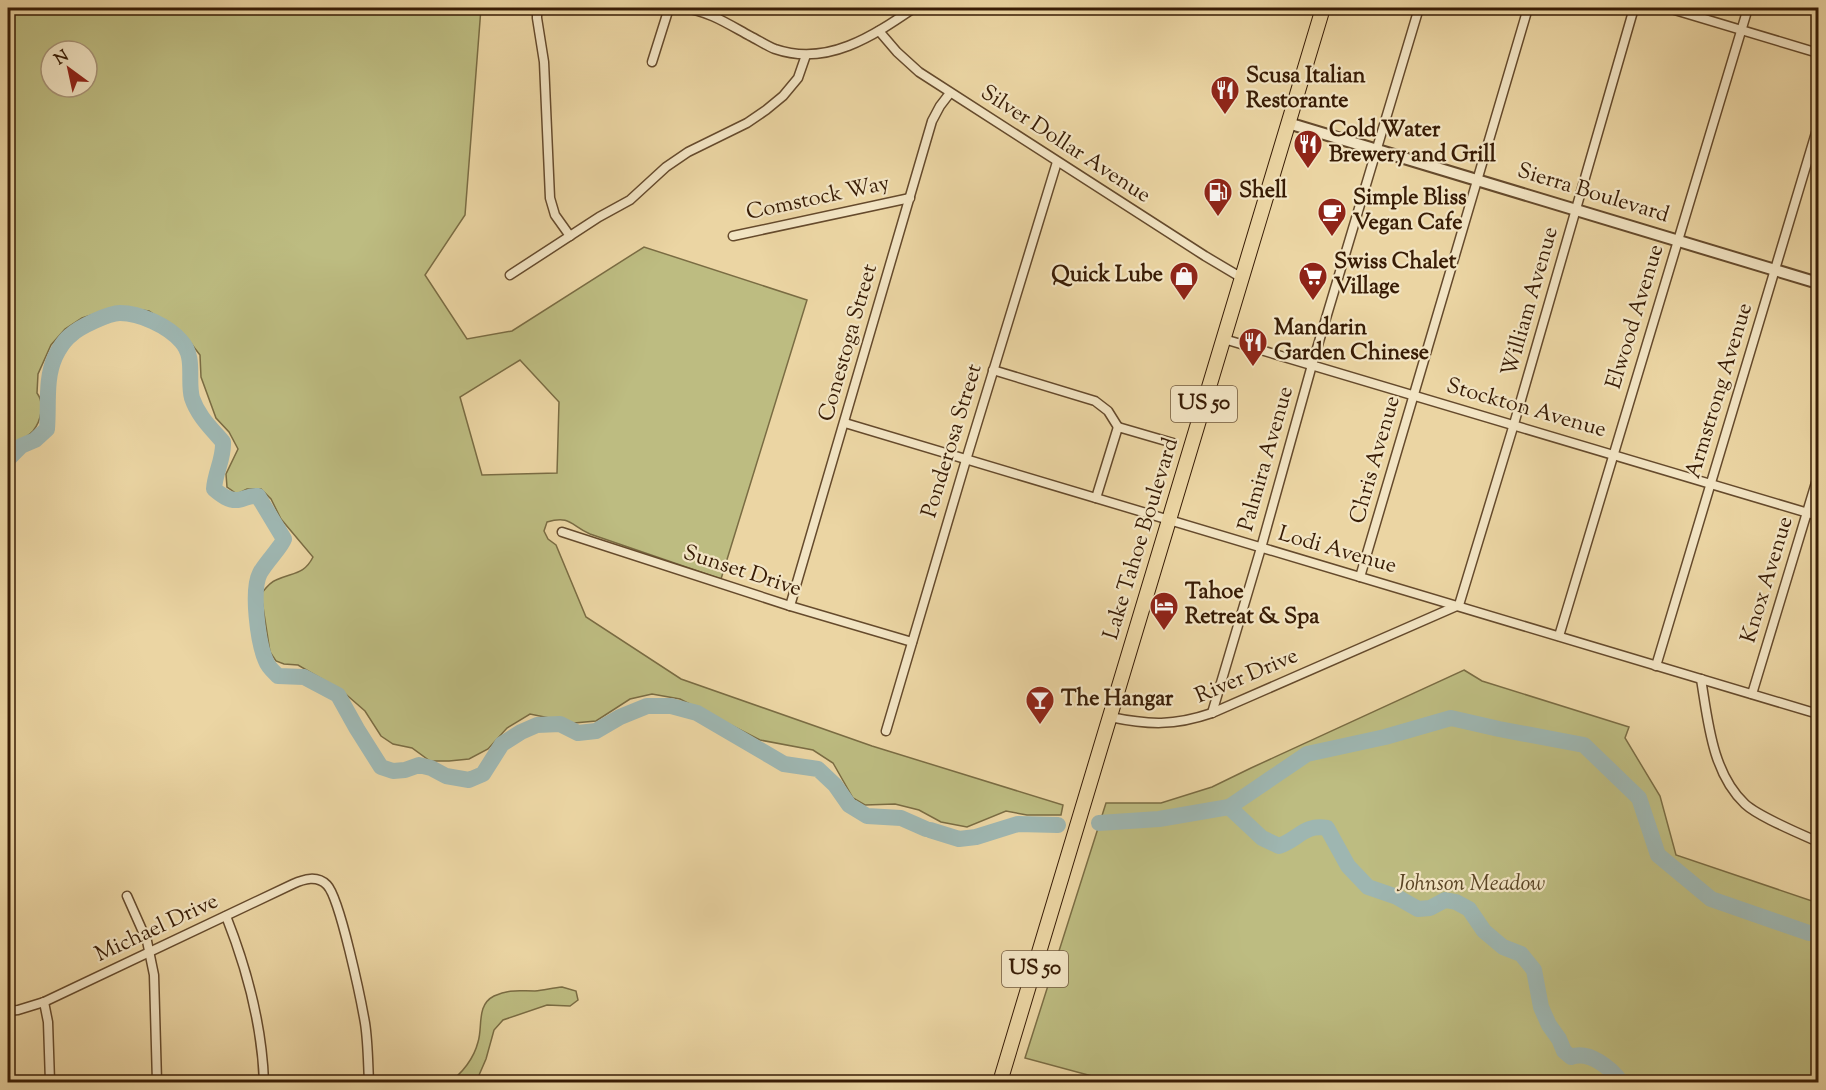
<svg xmlns="http://www.w3.org/2000/svg" width="1826" height="1090" viewBox="0 0 1826 1090" font-family="'Sorts Mill Goudy',serif">
<style>
.green{fill:#bdbc81;stroke:#7a6c43;stroke-width:1.5;fill-rule:evenodd}
.lines{fill:none;stroke-linecap:round;stroke-linejoin:round}
.river{stroke:#9eb6b1;stroke-width:16}
.minor-casing{stroke:#654a2c;stroke-width:11}
.tertiary-casing{stroke:#654a2c;stroke-width:14}
.trunk-casing{stroke:#381c05;stroke-width:16}
.minor{stroke:#f2e4c3;stroke-width:8}
.tertiary{stroke:#f2e4c3;stroke-width:10}
.trunk{stroke:#ebd5a3;stroke-width:14}
.labels{text-anchor:middle;dominant-baseline:central;stroke-width:4.5;stroke-linejoin:round;paint-order:stroke}
.shield{fill:#f2e4c3;stroke:#70583e;stroke-width:1.5}
.shield-label{font-size:21px;font-weight:bold;fill:#381c05}
.poi-label{font-size:22px;font-weight:bold;fill:#381c05;stroke:#f2e4c3;text-anchor:start}
.street-label{font-size:22px;fill:#381c05;stroke:#f2e4c3}
.park-label{font-size:22px;font-style:italic;fill:#594424;stroke:#f2e4c3}
</style>
<rect width="100%" height="100%" fill="#ebd5a3"/>
<filter id="stains"><feTurbulence type="fractalNoise" baseFrequency=".00333" numOctaves="4"/><feColorMatrix values="0 0 0 0 .2 0 0 0 0 .09 0 0 0 0 .02 0 0 0 .5 -.17"/></filter>
<radialGradient id="worn" r=".72"><stop offset=".6" stop-color="#630" stop-opacity="0"/><stop offset="1" stop-color="#630" stop-opacity=".3"/></radialGradient>
<g class="green">
<path d="M 8,8 L 481,8 L 465,215 L 425,275 L 467,339 L 512,331 L 644,247 L 807,300 L 721,579 L 590,534 C 571,526 571,515 547,522 L 544,531 L 548,539 L 556,545 L 586,617 L 681,679 L 872,746 L 1063,805 L 1061,815 L 1027,815 L 1006,811 L 967,827 L 941,822 L 919,810 L 895,804 L 865,805 L 853,798 L 833,763 L 813,750 L 760,740 L 680,699 L 652,694 L 630,699 L 596,721 L 574,723 L 530,714 L 507,728 L 488,749 L 469,759 L 449,761 L 430,761 L 412,748 L 393,744 L 381,736 L 365,711 L 341,690 L 298,665 L 284,664 L 276,661 L 270,652 L 261,594 C 265,589 270,582 276,580 C 293,572 304,575 313,557 L 281,519 L 271,499 L 261,489 L 247,489 L 237,494 L 227,487 L 226,474 L 238,449 L 229,432 L 216,418 L 201,377 L 200,355 L 187,338 L 149,311 L 117,307 L 82,318 L 65,329 L 51,345 L 38,374 L 37,393 C 45,404 41,421 33,431 C 27,438 15,443 8,448 ZM 51,51 L 87,51 L 87,87 L 51,87 ZM 520,360 L 559,402 L 557,473 L 482,475 L 460,397 Z"/>
<polygon points="1464,670 1482,681 1629,727 1625,738 1660,796 1676,855 1818,903 1818,1082 1114,1082 1025,1058 1106,803 1161,803 1212,787 1251,768"/>
<path d="M 562,987 L 576,991 L 578,1000 L 570,1006 L 547,1005 L 503,1020 L 494,1030 L 486,1059 L 476,1082 L 449,1082 C 462,1074 474,1058 478,1042 C 483,1027 476,1005 494,996 C 509,989 518,991 535,991 C 544,990 553,988 562,987 Z"/>
</g>
<g class="lines">
<g class="river">
<path d="M 8,459 L 21,446 L 35,440 L 47,429 C 49,405 45,379 55,357 C 58,350 65,339 71,335 C 79,327 109,313 120,313 C 140,313 168,326 181,341 C 196,357 187,379 192,398 C 198,416 211,428 223,442 C 224,459 215,472 214,489 C 221,495 229,501 238,500 C 246,499 248,495 258,496 L 284,539 C 282,546 266,562 260,573 C 251,590 258,643 266,661 C 268,667 273,671 278,676 L 304,677 L 338,695 L 357,729 L 381,767 L 393,771 L 405,770 L 419,765 L 431,768 L 446,776 L 469,780 L 483,774 L 502,744 L 521,732 L 537,725 L 560,724 L 578,733 L 596,731 L 620,717 L 647,706 L 671,706 L 697,713 L 784,764 L 818,769 L 835,785 L 849,805 L 867,816 L 901,818 L 926,829"/>
<path d="M 1229,807 L 1262,838 L 1279,846 C 1299,839 1304,824 1327,828 L 1348,866 L 1368,887 L 1397,897 L 1418,909 L 1430,908 L 1445,900 L 1456,902 L 1469,909 L 1484,931 L 1503,947 L 1521,954 L 1534,970 L 1541,1007 L 1549,1025 L 1559,1039 L 1564,1051 L 1571,1057 C 1589,1050 1611,1068 1621,1082"/>
<polyline points="1099,823 1159,819 1229,807 1307,754 1385,737 1451,718 1499,729 1584,745 1639,798 1658,855 1711,899 1809,933 1818,933"/>
<polyline points="930,830 959,839 976,837 1018,824 1058,825"/>
</g>
<g class="minor-casing">
<g id="minor">
<polyline points="537,8 537,18 544,62 550,198 555,215 570,236"/>
<path d="M 683,8 C 709,11 728,24 750,36 C 758,40 767,46 775,49 C 827,67 873,36 914,8"/>
<polyline points="1668,8 1818,53"/>
<polyline points="716,16 719,8"/>
<polyline points="879,31 897,52 919,72 1205,256 1242,278"/>
<polyline points="652,62 669,8"/>
<polyline points="733,236 910,198"/>
<polyline points="510,275 599,217 630,200 666,167 688,152 747,123 766,110 783,96 798,78 806,55"/>
<polyline points="1224,339 1818,516"/>
<polyline points="993,370 1095,401 1108,411 1118,427"/>
<polyline points="845,423 1818,714"/>
<polyline points="1096,498 1118,427 1173,443"/>
<polyline points="562,532 790,606 912,642"/>
<polyline points="1360,577 1528,8"/>
<polyline points="790,606 932,121 940,106 950,93"/>
<polyline points="1559,636 1748,8"/>
<polyline points="1656,666 1818,126"/>
<path d="M 1701,679 C 1708,721 1712,773 1745,804 C 1759,817 1799,833 1818,842"/>
<polyline points="1752,694 1818,476"/>
<polyline points="1212,713 1261,548 1312,365 1419,8"/>
<path d="M 1110,717 C 1149,725 1174,726 1212,713 L 1459,605 L 1514,424 L 1634,8"/>
<polyline points="886,731 966,460 1057,162"/>
<polyline points="127,896 147,941 154,975 157,1082"/>
<path d="M 226,916 C 247,969 262,1026 264,1082"/>
<polyline points="44,1002 48,1022 50,1082"/>
<path d="M 8,1011 L 18,1010 L 44,1002 L 293,884 C 304,879 317,875 327,885 C 340,898 361,1000 365,1023 C 368,1042 368,1063 369,1082"/>
</g>
</g>
<g class="tertiary-casing">
<polyline id="tertiary" points="1288,123 1818,283"/>
</g>
<g class="trunk-casing">
<polyline id="trunk" points="1000,1082 1323,8"/>
</g>
<use href="#minor" class="minor"/>
<use href="#tertiary" class="tertiary"/>
<use href="#trunk" class="trunk"/>
</g>
<defs>
<g id="restaurant-pin" transform="scale(1.5)"><path d="M0 17L-7.5 6A9.5 9.5 0 1 1 7.5 6Z" fill="#8f2418" stroke="#f2e4c3"/><path d="M-5-6h1v4h1v-4h1v4h1v-4h1v5L-1.5 .5V6h-2V.5L-5-1ZM5-6V6H3V1.5H1.5Q1.5-4 5-6Z" fill="#fff"/></g>
<g id="fuel-pin" transform="scale(1.5)"><path d="M0 17L-7.5 6A9.5 9.5 0 1 1 7.5 6Z" fill="#8f2418" stroke="#f2e4c3"/><path d="M-5.5-6h7V0h2V4h1.3V-2.5L3-4.5l.8-.8L6-3V5H2.5V1h-1V6h-7ZM-4.2-4.7v3.2H.2V-4.7Z" fill="#fff"/></g>
<g id="cafe-pin" transform="scale(1.5)"><path d="M0 17L-7.5 6A9.5 9.5 0 1 1 7.5 6Z" fill="#8f2418" stroke="#f2e4c3"/><path d="M-5.5-4.5H6V0H3Q3 3.5 0 3.5H-2.5Q-5.5 3.5-5.5 0ZM3-3.2v2h1.7v-2ZM-6 4.5H4V6H-6Z" fill="#fff"/></g>
<g id="shop-pin" transform="scale(1.5)"><path d="M0 17L-7.5 6A9.5 9.5 0 1 1 7.5 6Z" fill="#8f2418" stroke="#f2e4c3"/><path d="M-5-2.5h2.3a2.7 3.5 0 0 1 5.4 0H5L5.5 6h-11ZM-1.5-2.5h3a1.5 2.3 0 0 0-3 0Z" fill="#fff"/></g>
<g id="supermarket-pin" transform="scale(1.5)"><path d="M0 17L-7.5 6A9.5 9.5 0 1 1 7.5 6Z" fill="#8f2418" stroke="#f2e4c3"/><path d="M-6-5.5h2.5l.6 2H6L4.5 2H-2.5L-4.4-4H-6ZM-1.5 3.2a1.3 1.3 0 1 0 .1 0ZM3 3.2a1.3 1.3 0 1 0 .1 0Z" fill="#fff"/></g>
<g id="hotel-pin" transform="scale(1.5)"><path d="M0 17L-7.5 6A9.5 9.5 0 1 1 7.5 6Z" fill="#8f2418" stroke="#f2e4c3"/><path d="M-6-4.5h1.5V1H6V5H4.5V3h-9V5H-6ZM-4 0a1.8 1.8 0 1 1 3.6 0ZM.5 0V-2.5h3Q6-2.5 6 0Z" fill="#fff"/></g>
<g id="bar-pin" transform="scale(1.5)"><path d="M0 17L-7.5 6A9.5 9.5 0 1 1 7.5 6Z" fill="#8f2418" stroke="#f2e4c3"/><path d="M-6-5H6L.8 .8V4.5H3.5V6h-7V4.5H-.8V.8Z" fill="#fff"/></g>
</defs>
<g fill-rule="evenodd">
<use href="#restaurant-pin" x="1225" y="90"/>
<use href="#restaurant-pin" x="1308" y="144"/>
<use href="#fuel-pin" x="1218" y="192"/>
<use href="#cafe-pin" x="1332" y="212"/>
<use href="#shop-pin" x="1184" y="276"/>
<use href="#supermarket-pin" x="1313" y="276"/>
<use href="#restaurant-pin" x="1253" y="342"/>
<use href="#hotel-pin" x="1164" y="606"/>
<use href="#bar-pin" x="1040" y="700"/>
</g>
<g class="labels">
<g class="shield">
<rect x="1171" y="386" width="66" height="36" rx="4.5"/>
<rect x="1002" y="951" width="66" height="36" rx="4.5"/>
</g>
<g class="shield-label">
<text x="1204" y="404">US 50</text>
<text x="1035" y="969">US 50</text>
</g>
<g class="poi-label">
<text x="1246" y="77">Scusa Italian<tspan x="1246" dy="25">Restorante</tspan></text>
<text x="1329" y="131">Cold Water<tspan x="1329" dy="25">Brewery and Grill</tspan></text>
<text x="1239" y="192">Shell</text>
<text x="1353" y="199">Simple Bliss<tspan x="1353" dy="25">Vegan Cafe</tspan></text>
<text x="1334" y="263">Swiss Chalet<tspan x="1334" dy="25">Village</tspan></text>
<text x="1163" y="276" text-anchor="end">Quick Lube</text>
<text x="1274" y="329">Mandarin<tspan x="1274" dy="25">Garden Chinese</tspan></text>
<text x="1185" y="593">Tahoe<tspan x="1185" dy="25">Retreat &amp; Spa</tspan></text>
<text x="1061" y="700">The Hangar</text>
</g>
<g class="street-label">
<text transform="translate(1065 145) rotate(33)">Silver Dollar Avenue</text>
<text transform="translate(1593 194) rotate(17)">Sierra Boulevard</text>
<text transform="translate(818 199) rotate(-12)">Comstock Way</text>
<text transform="translate(1531 302) rotate(-74)">William Avenue</text>
<text transform="translate(1636 317) rotate(-73)">Elwood Avenue</text>
<text transform="translate(849 343) rotate(-74)">Conestoga Street</text>
<text transform="translate(1720 391) rotate(-73)">Armstrong Avenue</text>
<text transform="translate(1526 409) rotate(16)">Stockton Avenue</text>
<text transform="translate(953 441) rotate(-73)">Ponderosa Street</text>
<text transform="translate(1267 459) rotate(-74)">Palmira Avenue</text>
<text transform="translate(1376 460) rotate(-74)">Chris Avenue</text>
<text transform="translate(1142 539) rotate(-73)">Lake Tahoe Boulevard</text>
<text transform="translate(1337 551) rotate(16)">Lodi Avenue</text>
<text transform="translate(742 572) rotate(18)">Sunset Drive</text>
<text transform="translate(1768 580) rotate(-73)">Knox Avenue</text>
<text transform="translate(1247 677) rotate(-23)">River Drive</text>
<text transform="translate(157 929) rotate(-25)">Michael Drive</text>
</g>
<g class="park-label">
<text x="1471" y="885">Johnson Meadow</text>
</g>
</g>
<rect width="1826" height="1090" fill="none" stroke="#ebd5a3" stroke-width="30"/>
<rect x="9" y="9" width="1808" height="1072" fill="none" stroke="#381c05" stroke-width="3"/>
<rect x="15" y="15" width="1796" height="1060" fill="none" stroke="#381c05" stroke-width="1.5"/>
<g transform="translate(69 69) rotate(327)"><circle r="28" fill="#f2e4c3" stroke="#a89477" stroke-width="1.5"/>
<path d="M0-4.5L10 22L0 15L-10 22Z" fill="#8f2418"/>
<text y="-9" font-size="16" font-weight="bold" text-anchor="middle" fill="#381c05">N</text>
</g>
<rect width="100%" height="100%" filter="url(#stains)"/>
<rect width="100%" height="100%" fill="url(#worn)"/>
</svg>
